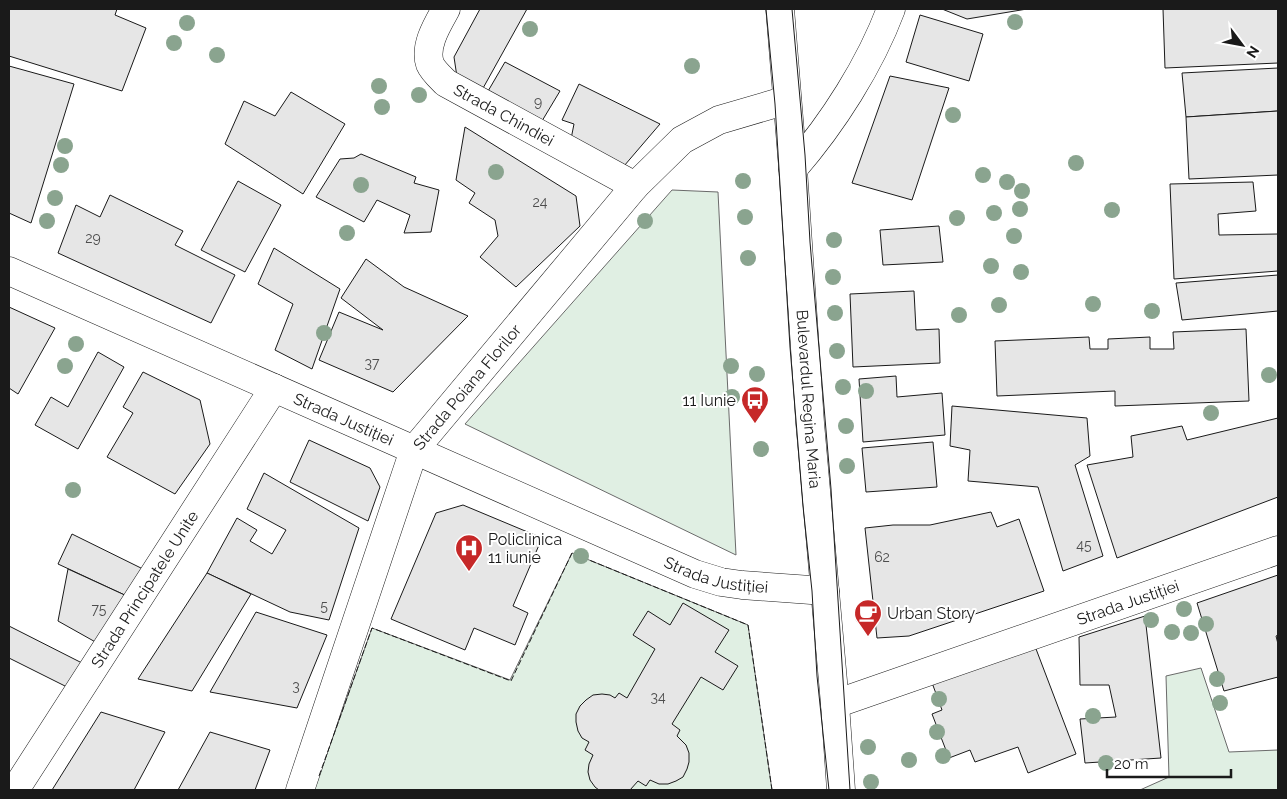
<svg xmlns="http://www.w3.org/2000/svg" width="1287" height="799" viewBox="0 0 1287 799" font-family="Raleway,sans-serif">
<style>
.green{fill:#e0efe3;stroke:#6a6a6a}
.building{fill:#e6e6e6;stroke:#1a1a1a}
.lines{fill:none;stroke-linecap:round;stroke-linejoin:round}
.street-casing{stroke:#1a1a1a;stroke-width:29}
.primary-casing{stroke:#1a1a1a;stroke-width:29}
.street{stroke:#fff;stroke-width:28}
.primary{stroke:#fff;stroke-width:28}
.tram{stroke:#1a1a1a;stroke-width:1}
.fence{stroke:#1a1a1a;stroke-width:1;stroke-dasharray:6 2.5;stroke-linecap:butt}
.tree{fill:#8aa48f}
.labels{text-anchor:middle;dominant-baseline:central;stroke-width:4;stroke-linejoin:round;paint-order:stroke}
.number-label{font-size:14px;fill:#4d4d4d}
.street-label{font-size:16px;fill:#1a1a1a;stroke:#fff}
.poi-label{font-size:16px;fill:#1a1a1a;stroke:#fff;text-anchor:start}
</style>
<rect width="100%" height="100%" fill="#fff"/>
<g class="green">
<polygon points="672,190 718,192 736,555 465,424"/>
<polygon points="572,553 748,625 772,790 314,790 372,628 510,680"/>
<polygon points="1201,668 1229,752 1278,750 1278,790 1140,790 1169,777 1166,676"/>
</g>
<g class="building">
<polygon points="9,9 117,9 115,15 146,28 122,91 9,56"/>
<polygon points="480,9 527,9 482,90 457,77 454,57"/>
<polygon points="942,9 1027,9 967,19"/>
<polygon points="1163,9 1278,9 1278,63 1165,68"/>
<polygon points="920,15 983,34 969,81 906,62"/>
<polygon points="505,62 560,91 539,126 484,98"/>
<polygon points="9,66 74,84 31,223 9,213"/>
<polygon points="1278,68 1278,111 1186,117 1182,73"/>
<polygon points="890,76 949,88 912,200 852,183"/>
<polygon points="579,84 660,124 624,166 571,139 574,124 562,120"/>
<polygon points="291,92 345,124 303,194 225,144 244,101 275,116"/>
<polygon points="1278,111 1278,175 1189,179 1186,117"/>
<polygon points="465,127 576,196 580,226 516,287 480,257 498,236 495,220 469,203 475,193 456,180"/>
<polygon points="361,154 416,177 414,183 439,190 431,232 404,233 410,215 377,200 364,222 316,197 340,159 354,158"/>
<polygon points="238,181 281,205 245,272 201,250"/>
<polygon points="1253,182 1256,211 1218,214 1219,235 1278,234 1278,271 1174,279 1170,184"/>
<polygon points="110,195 183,231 175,245 235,275 211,323 58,253 76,205 100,217"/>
<polygon points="939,226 943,262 883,265 880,230"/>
<polygon points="274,248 340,289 312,369 275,350 293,304 258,284"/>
<polygon points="366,259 404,287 468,316 393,392 319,360 339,312 383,330 341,298"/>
<polygon points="1278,275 1278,311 1182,320 1176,283"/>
<polygon points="914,291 916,330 939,329 940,363 853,367 850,294"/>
<polygon points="9,307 55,328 18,394 9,388"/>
<polygon points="1246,329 1249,401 1115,406 1115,391 997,396 995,341 1089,337 1090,349 1108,349 1108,339 1150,337 1150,349 1174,349 1173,332"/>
<polygon points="98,352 124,367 78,449 35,425 51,397 68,407"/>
<polygon points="143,372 200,400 210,444 175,494 107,457 133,413 123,407"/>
<polygon points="896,376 897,397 942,393 945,435 863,442 859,379"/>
<polygon points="952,406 1087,418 1090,456 1075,465 1103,556 1063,571 1038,487 968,481 970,450 950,446"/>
<polygon points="1278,418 1278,497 1117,558 1087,465 1133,457 1131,436 1182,426 1187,440"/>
<polygon points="309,440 370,468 380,487 368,521 290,482"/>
<polygon points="933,442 937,487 866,492 862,448"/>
<polygon points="264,473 359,528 329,620 290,612 207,573 237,518 257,530 250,541 272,554 286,530 247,509"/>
<polygon points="463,505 542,538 513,606 528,613 515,645 474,628 465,650 391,619 436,513"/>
<polygon points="991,512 997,527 1019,519 1044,591 909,636 877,638 865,528 893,525 930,525"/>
<polygon points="72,534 147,571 129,597 58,564"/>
<polygon points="68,569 129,597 99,644 58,621"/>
<polygon points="207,573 251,594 192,691 138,679"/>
<polygon points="1278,575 1278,635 1276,636 1278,644 1278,677 1224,691 1197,603"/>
<polygon points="683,603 729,630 715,652 738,666 723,690 701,677 672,724 680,730 677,736 686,745 689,753 689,762 687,769 683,777 676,781 668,784 659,784 650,780 646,786 638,781 630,790 599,790 595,787 590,780 588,772 589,764 593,755 585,750 589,742 582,738 578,731 576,722 576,714 580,706 586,700 593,695 602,694 610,695 615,698 619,693 627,698 655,649 633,635 648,611 670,625"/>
<polygon points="256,612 327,635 297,708 210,692"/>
<polygon points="1145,616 1161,758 1085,763 1080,719 1116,717 1109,685 1080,685 1079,637"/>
<polygon points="9,626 82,663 69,688 9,658"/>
<polygon points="1033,641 1076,754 1028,773 1018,747 975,762 970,750 949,758 932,714 942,710 931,680"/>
<polygon points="101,712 165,732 134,790 52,790"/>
<polygon points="210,732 270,750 255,790 178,790"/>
</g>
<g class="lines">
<g class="street-casing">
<g id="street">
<path id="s1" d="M 446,9 C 437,25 424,46 430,64 C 433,71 441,78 446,83 L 635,186"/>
<path d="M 793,169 C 833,123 870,65 891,9"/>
<path id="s2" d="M 9,271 L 695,574 L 721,582 L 742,585 L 825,591"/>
<path id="s3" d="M 835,704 L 1278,550"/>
<path id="s4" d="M 15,790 L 274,388"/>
<path id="s5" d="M 300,790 L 414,450 L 635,186 L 682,140 L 719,120 L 787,100"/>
</g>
</g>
<g class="primary-casing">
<g id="primary">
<path id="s6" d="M 780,9 L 793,169 L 810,423 L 835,704 L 841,790"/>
</g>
</g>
<use href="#street" class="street"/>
<use href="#primary" class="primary"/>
<g class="tram">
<polyline points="766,9 775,104 790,347 803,506 812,591 817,676 829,790"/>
<polyline points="792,9 805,155 810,242 831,489 850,790"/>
</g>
<polyline class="fence" points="319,776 372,628 511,681 572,553 748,625 772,790"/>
</g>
<g class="tree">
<circle cx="1015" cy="22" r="8"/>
<circle cx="187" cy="23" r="8"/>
<circle cx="530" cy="29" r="8"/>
<circle cx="174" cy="43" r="8"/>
<circle cx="217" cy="55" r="8"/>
<circle cx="692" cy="66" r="8"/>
<circle cx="379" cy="86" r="8"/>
<circle cx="419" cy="95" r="8"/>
<circle cx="382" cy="107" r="8"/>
<circle cx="953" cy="115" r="8"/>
<circle cx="65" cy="146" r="8"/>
<circle cx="1076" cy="163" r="8"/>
<circle cx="61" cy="165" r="8"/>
<circle cx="496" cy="172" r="8"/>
<circle cx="983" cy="175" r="8"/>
<circle cx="743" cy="181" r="8"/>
<circle cx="1007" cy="182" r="8"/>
<circle cx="361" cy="185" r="8"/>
<circle cx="1022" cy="191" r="8"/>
<circle cx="55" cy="198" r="8"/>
<circle cx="1020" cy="209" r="8"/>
<circle cx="1112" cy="210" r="8"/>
<circle cx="994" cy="213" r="8"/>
<circle cx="745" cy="217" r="8"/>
<circle cx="957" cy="218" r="8"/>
<circle cx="47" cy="221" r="8"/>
<circle cx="645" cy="221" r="8"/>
<circle cx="347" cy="233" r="8"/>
<circle cx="1014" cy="236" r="8"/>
<circle cx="834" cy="240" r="8"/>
<circle cx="748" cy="258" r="8"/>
<circle cx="991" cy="266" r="8"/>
<circle cx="1021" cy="272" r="8"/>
<circle cx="833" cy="277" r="8"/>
<circle cx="1093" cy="304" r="8"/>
<circle cx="999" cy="305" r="8"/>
<circle cx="1152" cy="311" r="8"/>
<circle cx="835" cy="313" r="8"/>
<circle cx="959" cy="315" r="8"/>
<circle cx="324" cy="333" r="8"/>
<circle cx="76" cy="344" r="8"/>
<circle cx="837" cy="351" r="8"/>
<circle cx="65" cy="366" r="8"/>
<circle cx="731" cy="366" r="8"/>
<circle cx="757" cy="374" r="8"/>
<circle cx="1269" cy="375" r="8"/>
<circle cx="843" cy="387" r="8"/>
<circle cx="866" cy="391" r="8"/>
<circle cx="732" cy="397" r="8"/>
<circle cx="1211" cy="413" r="8"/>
<circle cx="846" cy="426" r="8"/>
<circle cx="761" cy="449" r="8"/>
<circle cx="847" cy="466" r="8"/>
<circle cx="73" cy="490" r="8"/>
<circle cx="581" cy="556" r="8"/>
<circle cx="1184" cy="609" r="8"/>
<circle cx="863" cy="617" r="8"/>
<circle cx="1151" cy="620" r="8"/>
<circle cx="1206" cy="624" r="8"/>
<circle cx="1172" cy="632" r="8"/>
<circle cx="1191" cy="633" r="8"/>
<circle cx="1217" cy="679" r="8"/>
<circle cx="939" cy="699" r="8"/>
<circle cx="1220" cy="703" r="8"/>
<circle cx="1093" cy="716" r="8"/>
<circle cx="937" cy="732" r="8"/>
<circle cx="868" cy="747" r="8"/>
<circle cx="943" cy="756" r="8"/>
<circle cx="909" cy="760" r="8"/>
<circle cx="1106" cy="763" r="8"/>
<circle cx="871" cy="782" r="8"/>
</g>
<defs>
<g id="bus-pin" transform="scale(1.4375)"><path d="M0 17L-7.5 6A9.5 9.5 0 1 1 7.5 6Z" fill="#c62828" stroke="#fff"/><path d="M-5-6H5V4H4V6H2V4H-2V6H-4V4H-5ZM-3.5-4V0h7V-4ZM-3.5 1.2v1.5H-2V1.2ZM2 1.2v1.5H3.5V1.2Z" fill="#fff"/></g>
<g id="hospital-pin" transform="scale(1.4375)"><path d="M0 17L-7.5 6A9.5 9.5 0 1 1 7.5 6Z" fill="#c62828" stroke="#fff"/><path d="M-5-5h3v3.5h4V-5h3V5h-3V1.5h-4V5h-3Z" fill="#fff"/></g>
<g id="cafe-pin" transform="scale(1.4375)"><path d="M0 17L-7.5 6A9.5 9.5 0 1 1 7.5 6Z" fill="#c62828" stroke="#fff"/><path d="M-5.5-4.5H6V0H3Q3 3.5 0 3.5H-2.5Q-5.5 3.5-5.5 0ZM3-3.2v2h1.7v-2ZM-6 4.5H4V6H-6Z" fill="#fff"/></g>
</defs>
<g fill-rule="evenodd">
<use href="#bus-pin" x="755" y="400"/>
<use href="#hospital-pin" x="469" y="548"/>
<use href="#cafe-pin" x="868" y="613"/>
</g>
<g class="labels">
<g class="number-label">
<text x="538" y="102">9</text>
<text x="540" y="202">24</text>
<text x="93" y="238">29</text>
<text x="372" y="363">37</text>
<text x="1084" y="545">45</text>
<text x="882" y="557">62</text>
<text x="324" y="606">5</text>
<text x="99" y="609">75</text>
<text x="296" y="686">3</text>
<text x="658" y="697">34</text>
</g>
<g class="street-label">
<text stroke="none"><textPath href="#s1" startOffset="150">Strada Chindiei</textPath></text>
<text stroke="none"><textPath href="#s5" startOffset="441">Strada Poiana Florilor</textPath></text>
<text stroke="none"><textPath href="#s6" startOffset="391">Bulevardul Regina Maria</textPath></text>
<text stroke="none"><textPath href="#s2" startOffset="366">Strada Justiției</textPath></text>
<text stroke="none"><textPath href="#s2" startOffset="771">Strada Justiției</textPath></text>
<text stroke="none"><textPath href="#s4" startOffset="239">Strada Principatele Unite</textPath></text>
<text stroke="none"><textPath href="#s3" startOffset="310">Strada Justiției</textPath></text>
</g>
<g class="poi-label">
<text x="736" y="400" text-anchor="end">11 Iunie</text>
<text x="488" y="539">Policlinica<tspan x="488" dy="18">11 iunie</tspan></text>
<text x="887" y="613">Urban Story</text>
</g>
</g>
<rect width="1287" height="799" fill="none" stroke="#1a1a1a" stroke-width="20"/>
<g transform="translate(1242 45) rotate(122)" stroke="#ffffff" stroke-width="4" paint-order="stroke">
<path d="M0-4L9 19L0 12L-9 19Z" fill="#1a1a1a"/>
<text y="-8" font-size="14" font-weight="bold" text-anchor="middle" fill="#1a1a1a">N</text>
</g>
<path d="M1107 769v8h124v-8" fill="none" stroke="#1a1a1a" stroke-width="2.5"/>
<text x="1114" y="769" font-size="15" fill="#1a1a1a" stroke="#ffffff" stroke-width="4" paint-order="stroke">20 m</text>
</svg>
